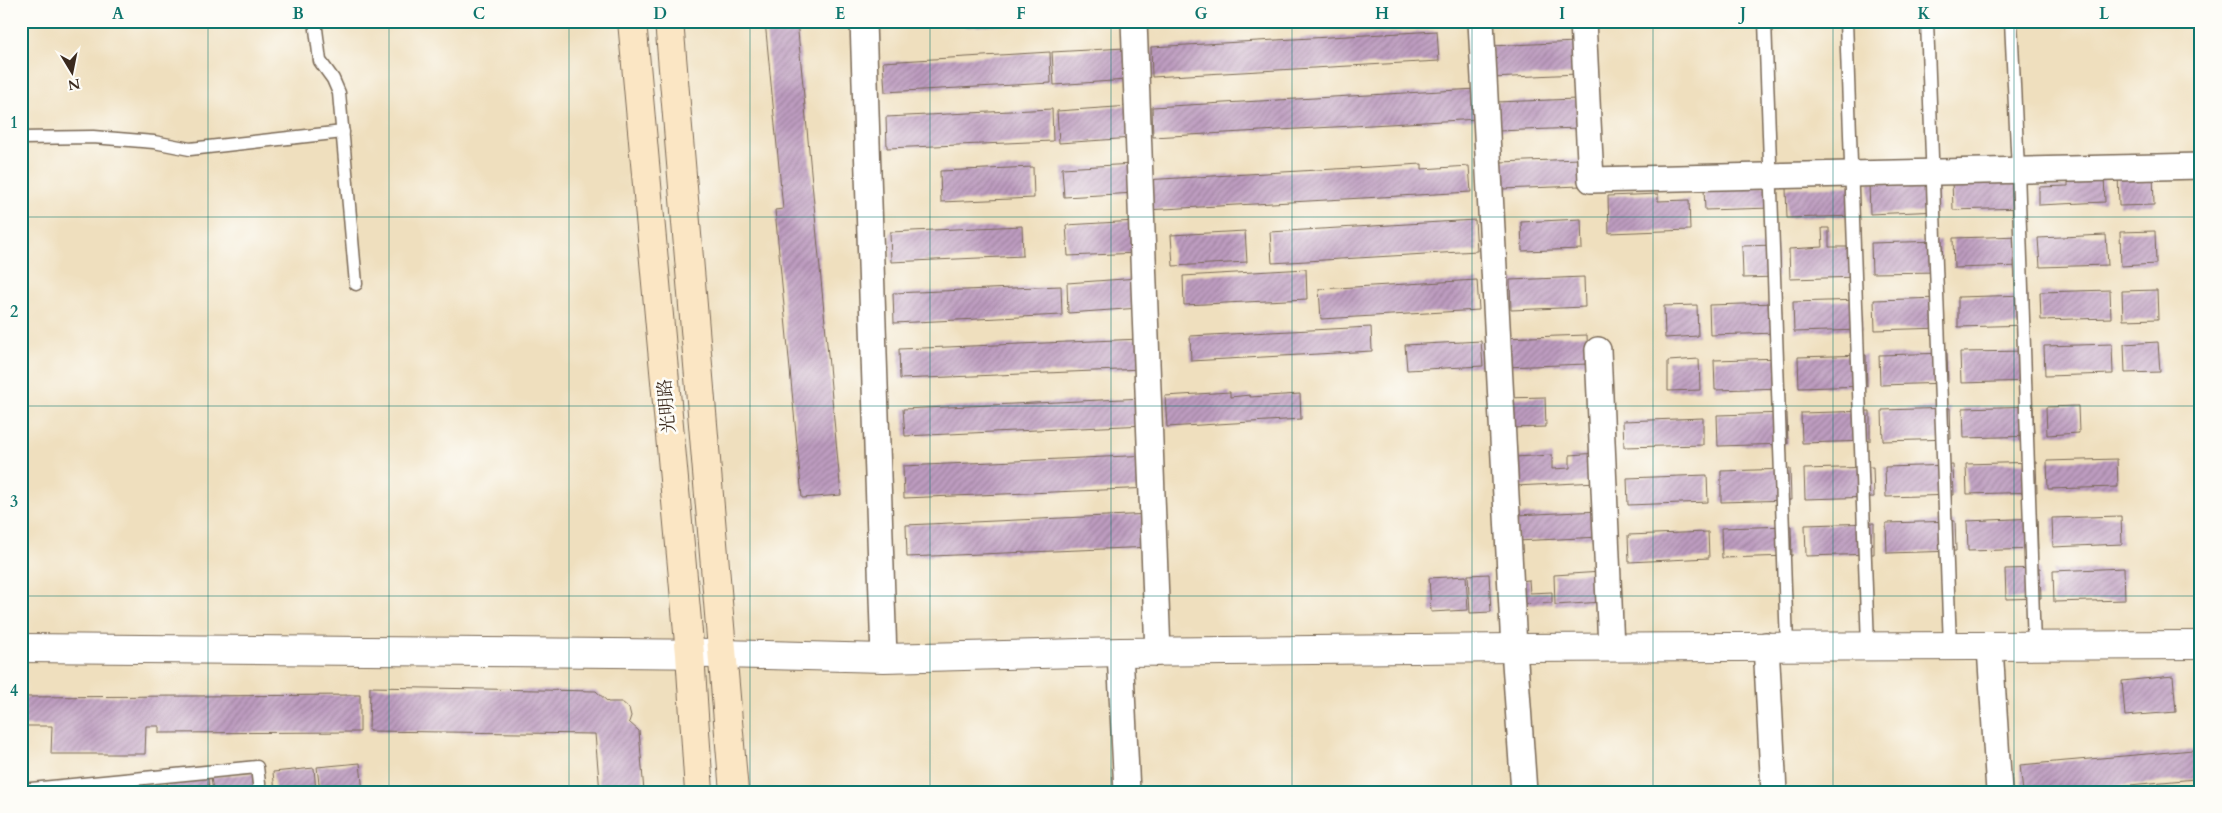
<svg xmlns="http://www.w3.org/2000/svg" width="2222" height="813" viewBox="0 0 2222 813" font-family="Cardo,'Noto Serif SC',serif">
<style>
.building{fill:url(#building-hatch)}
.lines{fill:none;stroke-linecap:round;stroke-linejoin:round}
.service-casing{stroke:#7a6956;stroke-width:15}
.minor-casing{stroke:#7a6956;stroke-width:28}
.tertiary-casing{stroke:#7a6956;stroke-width:30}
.secondary-casing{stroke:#7a6956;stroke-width:30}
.service{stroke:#fff;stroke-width:12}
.minor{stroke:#fff;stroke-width:25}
.tertiary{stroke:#fff;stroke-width:28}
.secondary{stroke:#fbe6c4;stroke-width:28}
.grid{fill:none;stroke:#0f766e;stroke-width:1;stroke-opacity:0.55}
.labels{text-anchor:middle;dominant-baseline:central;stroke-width:5;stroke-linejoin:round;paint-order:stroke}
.street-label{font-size:18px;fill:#3b2a1e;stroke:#fdfcf7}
.neatline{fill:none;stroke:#0f766e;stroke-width:2}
.grid-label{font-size:16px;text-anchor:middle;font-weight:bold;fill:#0f766e}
</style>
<defs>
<pattern id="building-hatch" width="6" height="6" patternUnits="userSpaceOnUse" patternTransform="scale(1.25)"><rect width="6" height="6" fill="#bd9cc0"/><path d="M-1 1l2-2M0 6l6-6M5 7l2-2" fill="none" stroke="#9b7f9b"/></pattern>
</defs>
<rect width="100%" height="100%" fill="#fdfcf7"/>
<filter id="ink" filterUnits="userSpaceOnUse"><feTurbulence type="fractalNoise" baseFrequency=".02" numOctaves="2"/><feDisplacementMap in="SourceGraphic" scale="10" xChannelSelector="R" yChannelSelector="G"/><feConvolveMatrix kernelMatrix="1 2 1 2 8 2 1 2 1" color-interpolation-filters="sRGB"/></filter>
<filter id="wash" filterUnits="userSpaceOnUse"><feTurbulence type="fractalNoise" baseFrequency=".0096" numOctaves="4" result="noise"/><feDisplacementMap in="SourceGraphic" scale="20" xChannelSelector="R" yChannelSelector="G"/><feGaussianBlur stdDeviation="1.12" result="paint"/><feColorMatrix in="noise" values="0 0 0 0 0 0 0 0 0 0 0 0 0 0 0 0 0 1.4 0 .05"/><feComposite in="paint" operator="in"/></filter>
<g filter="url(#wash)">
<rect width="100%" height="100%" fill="#efdfbe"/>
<g id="blocks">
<g class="building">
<polygon points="765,21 797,21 841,495 802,498 775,210 783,209"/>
<polygon points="965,21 1042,21 1042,23 965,27"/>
<polygon points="1437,31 1439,61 1152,77 1151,47"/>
<polygon points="1576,42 1577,74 1492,78 1491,46"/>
<polygon points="1125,48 1127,80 1054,85 1052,52"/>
<polygon points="1050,52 1051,83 885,92 883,62"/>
<polygon points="1477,89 1479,119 1153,137 1152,107"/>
<polygon points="1577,99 1578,128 1497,131 1496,102"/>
<polygon points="1131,106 1133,138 1059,143 1057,111"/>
<polygon points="1052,109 1053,141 887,148 886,117"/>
<polygon points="1579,159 1581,186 1501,189 1500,162"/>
<polygon points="1133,164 1135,193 1064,197 1062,168"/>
<polygon points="1422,164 1422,169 1469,166 1471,192 1146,210 1144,180"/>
<polygon points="1033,167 1034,198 941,202 940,171"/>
<polygon points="2153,171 2154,205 2119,206 2118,172"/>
<polygon points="2104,172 2105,202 2039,205 2039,187 2068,186 2068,174"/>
<polygon points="2022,178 2023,208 1953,210 1952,180"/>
<polygon points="1938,181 1939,211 1870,214 1869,183"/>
<polygon points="1855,186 1856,216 1787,218 1786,188"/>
<polygon points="1772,187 1772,208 1705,210 1704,189"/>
<polygon points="1658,194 1658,201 1689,200 1690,230 1609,233 1608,196"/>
<polygon points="1581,219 1582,249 1522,251 1521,222"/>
<polygon points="1475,220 1477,251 1272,263 1270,232"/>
<polygon points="1136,221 1138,253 1068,256 1066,225"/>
<polygon points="1022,226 1023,256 891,262 890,232"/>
<polygon points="1822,228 1829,228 1829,247 1848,247 1859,277 1790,279 1789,249 1823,247"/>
<polygon points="1245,231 1247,262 1173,266 1171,235"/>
<polygon points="2155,231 2156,264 2121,266 2120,232"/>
<polygon points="2106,235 2108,265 2040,267 2038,238"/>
<polygon points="2022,236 2023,266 1954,268 1953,238"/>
<polygon points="1941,241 1941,272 1872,273 1871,243"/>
<polygon points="1777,245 1778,277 1743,278 1742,246"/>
<polygon points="1306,269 1307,299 1184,305 1183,276"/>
<polygon points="1584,277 1585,307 1511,310 1510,280"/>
<polygon points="1138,278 1140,308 1068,313 1067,283"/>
<polygon points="1477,280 1479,310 1321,319 1319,289"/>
<polygon points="1061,286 1062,315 894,323 893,293"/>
<polygon points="2110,290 2111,318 2041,320 2040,292"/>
<polygon points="2157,290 2158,319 2123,320 2122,291"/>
<polygon points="2027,295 2028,325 1958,327 1958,297"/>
<polygon points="1942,298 1943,328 1875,330 1874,300"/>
<polygon points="1861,300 1862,330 1794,332 1793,302"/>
<polygon points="1778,303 1779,333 1710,335 1709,305"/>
<polygon points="1697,305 1698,336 1665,338 1664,306"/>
<polygon points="1371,327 1372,351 1191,361 1190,336"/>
<polygon points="1587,335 1588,364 1503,367 1502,338"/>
<polygon points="1141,339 1143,369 900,379 899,349"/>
<polygon points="1481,341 1483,366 1407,370 1405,345"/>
<polygon points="2158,342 2160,372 2125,373 2124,344"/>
<polygon points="2112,344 2113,374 2045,376 2044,346"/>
<polygon points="2030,351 2031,381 1961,383 1960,352"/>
<polygon points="1947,353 1948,383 1880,385 1879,355"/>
<polygon points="1866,355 1867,386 1799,388 1798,357"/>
<polygon points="1783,358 1784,388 1715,390 1714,360"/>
<polygon points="1699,359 1700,390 1668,391 1668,361"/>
<polygon points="1230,392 1230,397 1250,395 1250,397 1300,394 1301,419 1167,427 1165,396"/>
<polygon points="1545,397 1546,427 1506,428 1505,398"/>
<polygon points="1145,398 1146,425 905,436 903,409"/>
<polygon points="2033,406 2034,436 1964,438 1963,408"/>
<polygon points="2078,406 2079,433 2047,435 2046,407"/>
<polygon points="1950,408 1951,439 1883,441 1882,410"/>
<polygon points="1870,411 1870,441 1802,443 1801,413"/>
<polygon points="1787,413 1788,444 1718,446 1717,415"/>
<polygon points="1703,418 1703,445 1624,447 1623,421"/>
<polygon points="1597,453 1598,482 1515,486 1514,457 1552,455 1552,469 1570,468 1570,455"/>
<polygon points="1150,455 1152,488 904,498 903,466"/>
<polygon points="2117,459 2118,487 2048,489 2047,461"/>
<polygon points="2036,462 2037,492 1967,494 1966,464"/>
<polygon points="1953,465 1954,495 1886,497 1885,467"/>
<polygon points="1873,467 1874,497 1805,499 1804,469"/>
<polygon points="1790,469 1791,500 1721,502 1721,471"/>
<polygon points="1707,475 1708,502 1628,505 1627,478"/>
<polygon points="1600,511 1601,537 1517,541 1516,515"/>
<polygon points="1151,514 1152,547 907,557 906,525"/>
<polygon points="2121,516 2122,544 2053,547 2052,518"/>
<polygon points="2037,518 2038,549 1968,551 1967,521"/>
<polygon points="1955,521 1956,551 1887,553 1886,523"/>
<polygon points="1874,523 1874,554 1806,556 1805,525"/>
<polygon points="1791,526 1792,556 1722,558 1721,528"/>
<polygon points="1708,532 1709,558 1629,562 1628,535"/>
<polygon points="2040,568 2041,598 2006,599 2005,569"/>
<polygon points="2124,568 2125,600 2054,602 2053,571"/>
<polygon points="1602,572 1603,602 1555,605 1554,575"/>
<polygon points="1489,574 1491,612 1470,613 1468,575"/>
<polygon points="1466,576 1468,610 1431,612 1429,578"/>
<polygon points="1529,580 1530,593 1552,592 1552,603 1520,604 1519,581"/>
<polygon points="2173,676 2176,712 2125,716 2122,681"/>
<polygon points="370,687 596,691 608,702 622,702 629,708 631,716 629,722 639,731 644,792 600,792 595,734 369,731"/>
<polygon points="360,695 360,732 159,733 159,726 146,726 145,754 51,754 52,726 21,726 21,697"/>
<polygon points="2193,750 2194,763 2201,763 2201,783 2196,783 2195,779 2053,792 2023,792 2020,765"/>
<polygon points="360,763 363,792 320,792 317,767"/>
<polygon points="314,768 316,792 275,792 273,772"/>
<polygon points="255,773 257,792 213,792 211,777"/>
<polygon points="208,777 209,792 168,792 167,782"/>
<polygon points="145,782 146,792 102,792 102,786"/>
<polygon points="98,787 99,792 60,792"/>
</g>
</g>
</g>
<g filter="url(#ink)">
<use href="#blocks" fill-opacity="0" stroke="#7a6956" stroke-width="1"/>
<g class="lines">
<g class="service-casing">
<g id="service">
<polyline points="315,21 320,61 333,79 339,93 356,284"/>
<polyline points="1765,21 1787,645"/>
<polyline points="1846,21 1868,646"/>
<polyline points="1927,21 1950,646"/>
<polyline points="2011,21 2018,170 2034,646"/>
<polyline points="21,138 93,137 154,142 190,149 343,132"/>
<polyline points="21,790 257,767 260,792"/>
</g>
</g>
<g class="minor-casing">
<g id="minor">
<polyline points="863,21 884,658"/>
<polyline points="1134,21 1158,653"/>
<polyline points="1481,21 1514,648 1524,792"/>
<polyline points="1583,21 1591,180 2201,166"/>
<polyline points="1598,350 1611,648"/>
<polyline points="1766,645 1774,792"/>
<polyline points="1990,647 1999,792"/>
<polyline points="1120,652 1127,792"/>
</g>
</g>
<g class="tertiary-casing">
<polyline id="tertiary" points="21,648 722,654 884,658 1120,652 1514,648 2201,645"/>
</g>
<g class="secondary-casing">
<g id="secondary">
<polyline points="632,21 690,654 699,792"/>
<polyline points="669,21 734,792"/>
</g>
</g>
<use href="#service" class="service"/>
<use href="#minor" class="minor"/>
<use href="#tertiary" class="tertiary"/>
<use href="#secondary" class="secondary"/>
</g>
</g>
<path class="grid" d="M 208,21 L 208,792M 389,21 L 389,792M 569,21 L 569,792M 750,21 L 750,792M 930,21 L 930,792M 1111,21 L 1111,792M 1292,21 L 1292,792M 1472,21 L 1472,792M 1653,21 L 1653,792M 1833,21 L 1833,792M 2014,21 L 2014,792M 21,217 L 2201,217M 21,406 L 2201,406M 21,596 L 2201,596"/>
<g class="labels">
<g class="street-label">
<text transform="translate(667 406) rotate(-95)">光明路</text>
</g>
</g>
<rect width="2222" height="813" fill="none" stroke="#fdfcf7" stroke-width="55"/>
<g transform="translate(72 72) rotate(170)" stroke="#fdfcf7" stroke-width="4" paint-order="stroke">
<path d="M0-4L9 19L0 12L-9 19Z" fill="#3b2a1e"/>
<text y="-8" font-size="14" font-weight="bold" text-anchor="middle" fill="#3b2a1e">N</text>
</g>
<rect x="28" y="28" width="2166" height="758" class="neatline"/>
<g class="grid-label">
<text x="118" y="19">A</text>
<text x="298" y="19">B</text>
<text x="479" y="19">C</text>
<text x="660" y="19">D</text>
<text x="840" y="19">E</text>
<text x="1021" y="19">F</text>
<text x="1201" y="19">G</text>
<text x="1382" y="19">H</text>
<text x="1562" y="19">I</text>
<text x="1743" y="19">J</text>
<text x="1924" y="19">K</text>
<text x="2104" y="19">L</text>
<text x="14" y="128">1</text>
<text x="14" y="317">2</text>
<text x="14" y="507">3</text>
<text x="14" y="696">4</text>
</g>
</svg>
